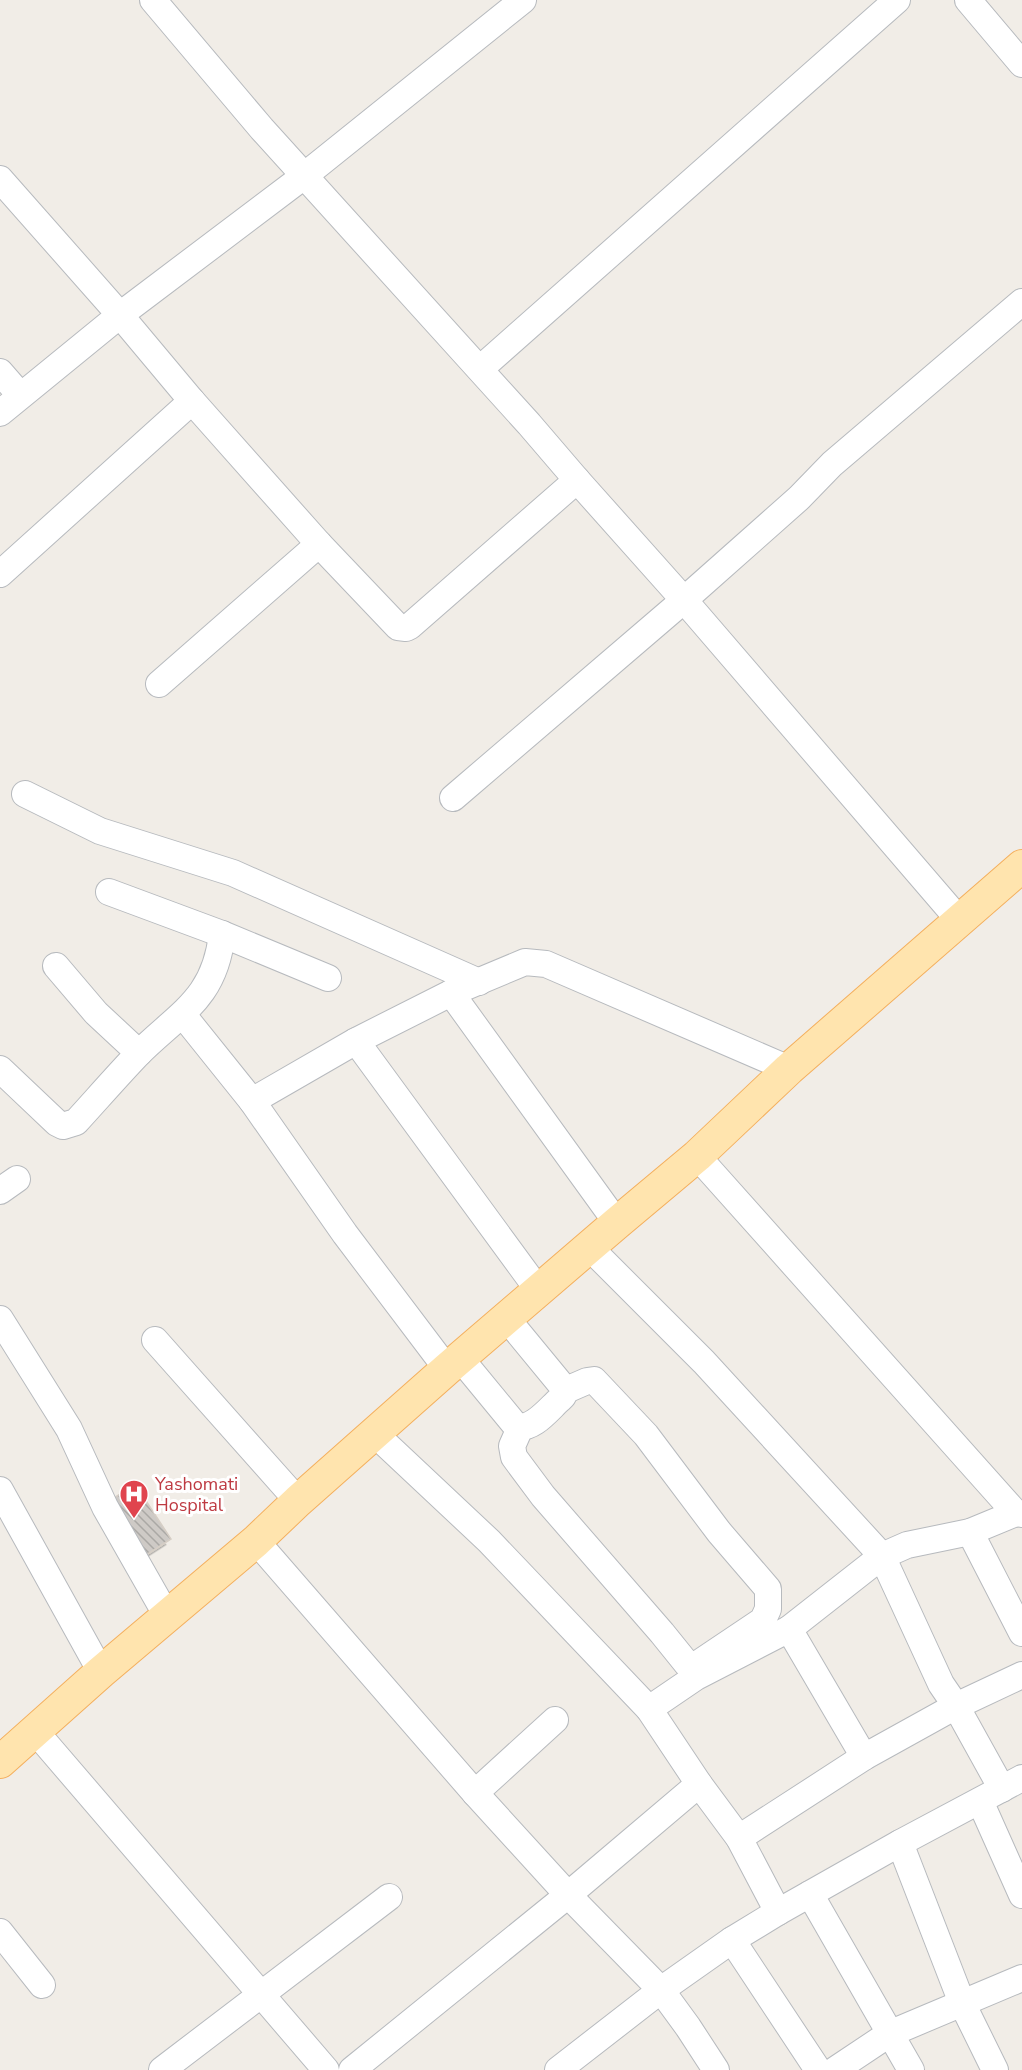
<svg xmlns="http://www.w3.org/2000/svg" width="1022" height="2070" viewBox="0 0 1022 2070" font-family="'Nunito Sans',sans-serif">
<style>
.building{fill:url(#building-back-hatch);stroke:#d6cec5;stroke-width:1.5;filter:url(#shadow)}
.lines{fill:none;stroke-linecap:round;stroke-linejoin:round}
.minor-casing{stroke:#b7babe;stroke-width:28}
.major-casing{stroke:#f4af5d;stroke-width:34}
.minor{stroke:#fff;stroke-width:26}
.major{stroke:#ffe4ae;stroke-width:32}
.labels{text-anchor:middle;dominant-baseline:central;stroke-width:6;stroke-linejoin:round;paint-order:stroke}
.health-label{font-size:18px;fill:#be3a42;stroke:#fff;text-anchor:start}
</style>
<defs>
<pattern id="building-back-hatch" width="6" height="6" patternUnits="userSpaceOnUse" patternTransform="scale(1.5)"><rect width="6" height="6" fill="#cecac6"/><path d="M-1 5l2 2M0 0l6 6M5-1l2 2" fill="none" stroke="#aaa8a5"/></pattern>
<filter id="shadow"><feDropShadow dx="-5.5" dy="5.5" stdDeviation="0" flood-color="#0004"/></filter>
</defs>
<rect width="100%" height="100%" fill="#f1ede7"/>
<polygon class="building" points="135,1484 171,1539 140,1559 105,1504"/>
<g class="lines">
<g class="minor-casing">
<g id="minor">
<polyline points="153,0 262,129 529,424 577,480 684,600 960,921"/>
<polyline points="968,0 1022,64"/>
<polyline points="0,179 120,315 192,401 319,544 398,627 406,628 410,626 577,480"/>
<polyline points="480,369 897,0"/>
<polyline points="0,372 20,395"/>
<polyline points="0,413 120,315 304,176 523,0"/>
<polyline points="0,574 192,401"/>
<polyline points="159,684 319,544"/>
<polyline points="25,794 100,831 233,873 479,982"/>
<polyline points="453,798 684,600 799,498 832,464 1022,302"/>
<polyline points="109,892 222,934 328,978"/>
<polyline points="56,966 96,1013 139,1053"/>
<polyline points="451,993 617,1223"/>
<polyline points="183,1015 252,1101 345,1234 447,1369"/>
<polyline points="356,1041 539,1291"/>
<path d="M 0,1069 L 57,1123 L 63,1126 L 76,1122 C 97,1099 117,1076 138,1054 C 179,1013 215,999 222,934"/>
<polyline points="252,1101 356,1041 451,993 525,962 546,964 789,1069"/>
<polyline points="697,1156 1012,1509 1016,1513 1022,1514"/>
<polyline points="0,1191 17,1179"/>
<polyline points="589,1247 704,1362 882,1556 941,1684 956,1706 1002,1789"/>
<polyline points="0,1319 69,1429 105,1507 167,1616"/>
<polyline points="155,1340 298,1501"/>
<path d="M 460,1358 L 516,1426 C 532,1431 548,1410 559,1400 L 563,1396 L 563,1387 L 507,1319"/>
<polyline points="520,1428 512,1446 514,1457 543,1496 662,1633 687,1664 693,1667 763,1620 768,1609 768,1589 719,1532 646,1435 594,1380 587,1381 564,1391"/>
<polyline points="375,1434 489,1541 649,1709 699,1784 739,1838 778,1912"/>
<polyline points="0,1490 101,1672"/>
<polyline points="970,1532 1022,1633"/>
<polyline points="256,1541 475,1793 568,1895 661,1990 688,2027 716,2070"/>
<polyline points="789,1629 864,1757"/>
<polyline points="649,1709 696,1677 789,1629 882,1556 907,1545 970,1532 1016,1513"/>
<polyline points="35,1731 326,2070"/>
<polyline points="475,1793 555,1720"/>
<polyline points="980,1801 1022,1895"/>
<polyline points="739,1838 864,1757 956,1706 1022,1675"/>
<polyline points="900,1843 962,2003 995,2070"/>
<polyline points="810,1894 911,2070"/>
<polyline points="0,1932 42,1985"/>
<polyline points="732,1940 818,2070"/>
<polyline points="162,2070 389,1897"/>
<polyline points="352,2070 568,1895 699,1784"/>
<polyline points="558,2070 661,1990 732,1940 778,1912 900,1843 1022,1778"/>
<polyline points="835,2070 889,2034 1022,1978"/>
</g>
</g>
<g class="major-casing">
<polyline id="major" points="0,1762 101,1672 256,1541 298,1501 447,1369 617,1223 697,1156 789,1069 1022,866"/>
</g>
<use href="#minor" class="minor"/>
<use href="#major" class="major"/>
</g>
<defs>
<g id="hospital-pin" transform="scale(1.5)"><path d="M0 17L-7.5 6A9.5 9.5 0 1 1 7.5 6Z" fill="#e0444e" stroke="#fff"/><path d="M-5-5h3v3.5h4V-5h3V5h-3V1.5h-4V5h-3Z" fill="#fff"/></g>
</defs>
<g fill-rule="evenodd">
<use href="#hospital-pin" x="134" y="1494"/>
</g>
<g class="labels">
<g class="health-label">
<text x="155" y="1484">Yashomati<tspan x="155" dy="21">Hospital</tspan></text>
</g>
</g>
</svg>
